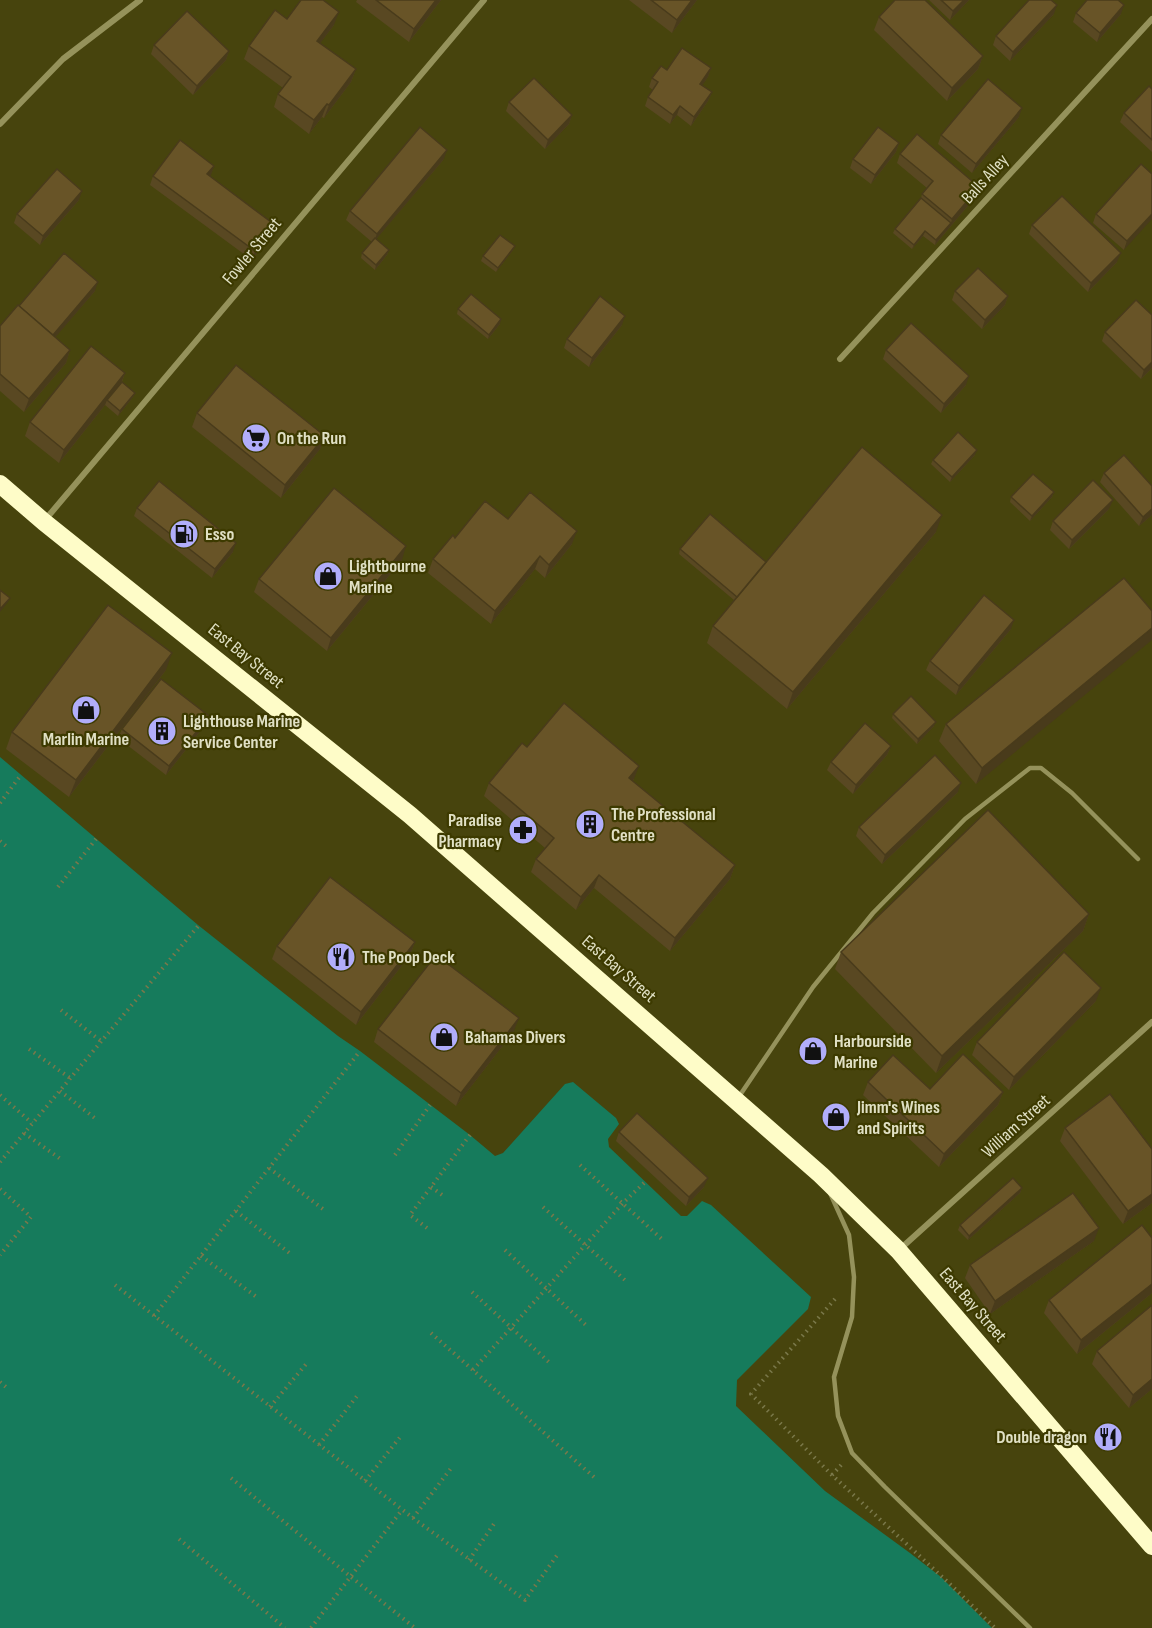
<svg xmlns="http://www.w3.org/2000/svg" width="1152" height="1628" viewBox="0 0 1152 1628" font-family="'Sofia Sans Condensed',sans-serif">
<style>
.water{fill:#167b5c}
.lines{fill:none;stroke-linecap:round;stroke-linejoin:round}
.path{stroke:#7a784a;stroke-width:4;stroke-dasharray:1.5 4.5;stroke-linecap:butt}
.lane{stroke:#95925b;stroke-width:4.5}
.street{stroke:#95925b;stroke-width:6}
.highway{stroke:#fefcc8;stroke-width:18}
.wall{fill:#594822}
.shaded-wall{fill:#493b1b}
.building{fill:#685427;stroke:#493b1b;stroke-width:1.5}
.labels{text-anchor:middle;dominant-baseline:central;stroke-width:4.5;stroke-linejoin:round;paint-order:stroke}
.street-label{font-size:18px;fill:#e0e0c4;stroke:#3d3a00}
.poi-label{font-size:18px;font-weight:bold;fill:#e0e0c4;stroke:#3d3a00;text-anchor:start}
</style>
<rect width="100%" height="100%" fill="#47440d"/>
<polygon class="water" points="0,757 198,925 338,1036 360,1051 470,1135 495,1156 503,1153 565,1084 573,1082 616,1118 619,1124 608,1139 609,1147 681,1216 687,1216 702,1201 711,1205 811,1297 808,1309 737,1380 736,1406 825,1491 910,1553 941,1577 992,1628 0,1628"/>
<g class="lines">
<g class="path">
<polyline points="0,803 21,775"/>
<polyline points="0,841 6,846"/>
<polyline points="58,887 96,839"/>
<polyline points="61,1010 101,1041"/>
<polyline points="29,1049 70,1078"/>
<polyline points="60,1091 96,1119"/>
<polyline points="0,1095 32,1123"/>
<polyline points="24,1133 62,1160"/>
<polyline points="395,1155 430,1105"/>
<polyline points="0,1162 199,925"/>
<polyline points="580,1165 664,1241"/>
<polyline points="269,1168 323,1209"/>
<polyline points="431,1187 445,1197"/>
<polyline points="0,1189 31,1217 0,1255"/>
<polyline points="543,1207 626,1281"/>
<polyline points="236,1211 292,1255"/>
<polyline points="427,1228 410,1215 470,1135"/>
<polyline points="505,1250 587,1326"/>
<polyline points="201,1256 258,1298"/>
<polyline points="115,1285 413,1518 525,1600 558,1554"/>
<polyline points="472,1292 550,1363"/>
<polyline points="835,1299 751,1394 832,1475 952,1586 995,1628"/>
<polyline points="154,1316 360,1051"/>
<polyline points="431,1333 595,1478"/>
<polyline points="473,1370 623,1203 645,1182"/>
<polyline points="0,1382 6,1387"/>
<polyline points="270,1407 307,1363"/>
<polyline points="319,1445 357,1396"/>
<polyline points="832,1475 842,1464"/>
<polyline points="231,1478 351,1577 415,1628"/>
<polyline points="365,1481 401,1436"/>
<polyline points="413,1518 452,1467"/>
<polyline points="179,1539 285,1628"/>
<polyline points="469,1560 496,1521"/>
<polyline points="311,1628 402,1510"/>
</g>
<g class="lane">
<polyline points="738,1098 813,987 873,913 965,819 1030,768 1041,768 1072,793 1138,859"/>
<polyline points="830,1193 849,1235 854,1277 852,1317 834,1377 838,1416 852,1453 885,1487 1030,1628"/>
</g>
<g class="street">
<polyline points="0,124 63,59 140,0"/>
<polyline points="840,359 1152,19"/>
<polyline points="45,520 484,0"/>
<polyline points="899,1250 1152,1022"/>
</g>
<polyline class="highway" points="0,484 44,522 410,815 821,1175 898,1250 1152,1546"/>
</g>
<g class="wall">
<polygon points="357,0 441,0 409,42 356,2"/>
<polygon points="629,0 697,0 672,33"/>
<polygon points="929,0 969,0 950,20"/>
<polygon points="1076,13 1121,14 1097,42 1073,22"/>
<polygon points="1054,14 1010,61 993,45 996,36"/>
<polygon points="879,17 983,56 978,69 947,101 874,30"/>
<polygon points="287,19 334,25 320,43 356,69 351,82 324,118 322,117 309,134 274,107 278,94 283,88 244,59 249,46"/>
<polygon points="154,45 229,51 226,60 193,95 151,54"/>
<polygon points="711,68 708,77 702,85 712,92 708,101 691,126 677,115 670,124 645,106 648,97 653,90 649,87 652,78 667,70"/>
<polygon points="1152,89 1152,152 1120,122 1124,113"/>
<polygon points="509,102 572,115 569,124 545,149 506,111"/>
<polygon points="1019,117 972,173 938,144 941,135"/>
<polygon points="899,143 896,152 871,184 850,168 853,159"/>
<polygon points="900,154 976,196 935,245 923,236 912,249 893,233 895,229 921,198 922,194 927,188 897,163"/>
<polygon points="444,159 376,239 389,250 387,255 375,270 361,258 362,253 372,242 346,220 350,211"/>
<polygon points="214,166 210,176 272,233 252,260 150,185 153,176"/>
<polygon points="1152,174 1124,250 1093,223 1096,214"/>
<polygon points="79,200 40,245 14,223 17,214"/>
<polygon points="1032,225 1117,262 1088,292 1029,234"/>
<polygon points="515,246 513,250 496,272 481,261 483,256"/>
<polygon points="95,291 55,337 70,350 66,363 24,412 0,391 0,326 19,306"/>
<polygon points="955,291 1008,296 1005,305 982,329 952,300"/>
<polygon points="458,309 500,324 488,339 457,314"/>
<polygon points="1152,315 1152,368 1141,379 1102,341 1105,332"/>
<polygon points="622,325 589,367 564,348 567,339"/>
<polygon points="886,350 966,385 941,413 883,359"/>
<polygon points="125,373 122,382 135,393 133,397 118,416 105,405 59,463 25,436 30,422"/>
<polygon points="197,413 325,436 320,449 281,498 192,427"/>
<polygon points="975,455 950,482 931,464 933,460"/>
<polygon points="1104,473 1152,486 1152,515 1139,526 1100,482"/>
<polygon points="1054,492 1052,497 1030,521 1010,502 1011,497"/>
<polygon points="137,508 233,552 212,578 134,516"/>
<polygon points="1109,509 1069,549 1050,530 1053,521"/>
<polygon points="508,519 572,544 545,578 535,569 491,624 428,573 433,559 455,538"/>
<polygon points="936,532 787,709 707,643 713,626 734,600 679,554 680,549 766,562"/>
<polygon points="402,560 327,651 254,592 259,579"/>
<polygon points="1152,611 976,784 939,741 946,724"/>
<polygon points="1011,629 956,695 926,670 930,661"/>
<polygon points="166,670 69,797 6,749 12,732"/>
<polygon points="893,714 934,726 917,744 892,718"/>
<polygon points="205,725 166,775 118,738 122,729"/>
<polygon points="891,746 887,755 853,794 827,770 831,762"/>
<polygon points="527,747 634,779 633,781 735,865 730,879 670,951 594,888 576,910 531,872 536,859 545,848 484,796 489,783"/>
<polygon points="958,792 882,864 856,836 859,827"/>
<polygon points="1089,914 1083,931 936,1073 835,969 841,952"/>
<polygon points="415,942 410,955 356,1025 272,959 277,946"/>
<polygon points="1096,1001 1009,1090 972,1055 977,1042"/>
<polygon points="378,1029 514,1031 456,1106 374,1042"/>
<polygon points="868,1082 930,1089 1003,1092 998,1105 939,1167 863,1095"/>
<polygon points="1065,1128 1152,1149 1152,1203 1123,1224 1060,1141"/>
<polygon points="619,1132 704,1187 686,1206 616,1141"/>
<polygon points="1022,1188 1020,1193 968,1240 958,1230 960,1225"/>
<polygon points="1152,1238 1152,1293 1077,1354 1044,1313 1049,1300"/>
<polygon points="1094,1241 990,1314 965,1278 970,1265"/>
<polygon points="1152,1305 1152,1389 1129,1408 1092,1364 1097,1351"/>
</g>
<g class="shaded-wall">
<polygon points="436,0 441,0 409,42 414,29"/>
<polygon points="692,0 697,0 672,33 677,20"/>
<polygon points="964,0 969,0 950,20 953,11"/>
<polygon points="1057,5 1054,14 1010,61 1013,52"/>
<polygon points="1124,5 1121,14 1097,42 1100,33"/>
<polygon points="339,12 334,25 312,54 317,41"/>
<polygon points="229,51 226,60 193,95 197,86"/>
<polygon points="983,56 978,69 947,101 952,88"/>
<polygon points="711,68 708,77 697,93 700,84"/>
<polygon points="356,69 351,82 324,118 329,105"/>
<polygon points="712,92 708,101 691,126 694,117"/>
<polygon points="327,104 322,117 309,134 314,120"/>
<polygon points="680,106 677,115 670,124 673,115"/>
<polygon points="1022,108 1019,117 972,173 976,164"/>
<polygon points="572,115 569,124 545,149 548,140"/>
<polygon points="899,143 896,152 871,184 875,175"/>
<polygon points="447,150 444,159 373,243 377,234"/>
<polygon points="214,166 211,175 204,183 207,174"/>
<polygon points="979,187 976,196 935,245 936,240 951,223 952,219"/>
<polygon points="82,191 79,200 40,245 43,236"/>
<polygon points="1152,214 1152,219 1124,250 1127,241"/>
<polygon points="275,225 272,233 252,260 255,251"/>
<polygon points="925,231 923,236 912,249 914,245"/>
<polygon points="515,246 513,250 496,272 498,268"/>
<polygon points="389,250 387,255 375,270 376,265"/>
<polygon points="1121,253 1117,262 1088,292 1091,283"/>
<polygon points="98,282 95,291 47,347 50,338"/>
<polygon points="1008,296 1005,305 982,329 985,320"/>
<polygon points="625,316 622,325 589,367 592,358"/>
<polygon points="501,319 500,324 488,339 489,335"/>
<polygon points="70,350 66,363 24,412 29,399"/>
<polygon points="1152,362 1152,368 1141,379 1144,370"/>
<polygon points="125,373 120,386 107,400 105,405 59,463 64,450"/>
<polygon points="969,376 966,385 941,413 944,404"/>
<polygon points="135,393 133,397 118,416 120,411"/>
<polygon points="325,436 320,449 281,498 285,485"/>
<polygon points="977,450 975,455 950,482 952,477"/>
<polygon points="1054,492 1052,497 1030,521 1032,516"/>
<polygon points="1113,500 1109,509 1069,549 1072,540"/>
<polygon points="1152,509 1152,515 1139,526 1143,517"/>
<polygon points="942,515 936,532 787,709 793,692"/>
<polygon points="577,531 572,544 545,578 549,565"/>
<polygon points="236,543 233,552 212,578 215,569"/>
<polygon points="406,546 402,560 327,651 331,638"/>
<polygon points="540,556 535,569 491,624 495,611"/>
<polygon points="10,598 8,602 0,612 0,609"/>
<polygon points="1014,620 1011,629 956,695 959,686"/>
<polygon points="1152,628 1152,640 976,784 982,768"/>
<polygon points="172,653 166,670 69,797 76,780"/>
<polygon points="209,716 205,725 166,775 169,766"/>
<polygon points="936,722 934,726 917,744 918,739"/>
<polygon points="891,746 887,755 853,794 856,785"/>
<polygon points="639,766 634,779 624,791 629,778"/>
<polygon points="961,783 958,792 882,864 885,855"/>
<polygon points="735,865 730,879 670,951 675,938"/>
<polygon points="599,875 594,888 576,910 581,897"/>
<polygon points="1089,914 1083,931 936,1073 942,1056"/>
<polygon points="415,942 410,955 356,1025 361,1012"/>
<polygon points="1101,988 1096,1001 1009,1090 1014,1077"/>
<polygon points="519,1018 514,1031 456,1106 461,1093"/>
<polygon points="1003,1092 998,1105 939,1167 944,1154"/>
<polygon points="708,1178 704,1187 686,1206 689,1197"/>
<polygon points="1022,1188 1020,1193 968,1240 969,1236"/>
<polygon points="1152,1194 1152,1203 1123,1224 1128,1211"/>
<polygon points="1099,1228 1094,1241 990,1314 995,1301"/>
<polygon points="1152,1284 1152,1293 1077,1354 1081,1340"/>
<polygon points="1152,1379 1152,1389 1129,1408 1133,1395"/>
</g>
<g class="building">
<polygon points="301,0 323,0 339,12 317,41 356,69 329,105 327,104 314,120 278,94 291,77 249,46 275,10 287,19"/>
<polygon points="376,0 436,0 414,29"/>
<polygon points="651,0 692,0 677,20"/>
<polygon points="895,0 925,0 983,56 952,88 879,17"/>
<polygon points="941,0 964,0 953,11"/>
<polygon points="1029,0 1051,0 1057,5 1013,52 996,36"/>
<polygon points="1087,0 1118,0 1124,5 1100,33 1076,13"/>
<polygon points="187,11 229,51 197,86 154,45"/>
<polygon points="682,48 711,68 700,84 712,92 694,117 680,106 673,115 648,97 658,82 652,78 661,66 667,70"/>
<polygon points="534,78 572,115 548,140 509,102"/>
<polygon points="988,79 1022,108 976,164 941,135"/>
<polygon points="1149,86 1152,89 1152,140 1124,113"/>
<polygon points="420,127 447,150 377,234 350,211"/>
<polygon points="878,127 899,143 875,175 853,159"/>
<polygon points="917,134 979,187 952,219 922,194 933,181 900,154"/>
<polygon points="180,140 214,166 207,174 275,225 255,251 153,176"/>
<polygon points="1141,164 1152,174 1152,214 1127,241 1096,214"/>
<polygon points="57,169 82,191 43,236 17,214"/>
<polygon points="1062,196 1121,253 1091,283 1032,225"/>
<polygon points="921,198 951,223 936,240 925,231 914,245 895,229"/>
<polygon points="500,235 515,246 498,268 483,256"/>
<polygon points="375,238 389,250 376,265 362,253"/>
<polygon points="64,253 98,282 53,335 19,306"/>
<polygon points="978,268 1008,296 985,320 955,291"/>
<polygon points="471,294 501,319 489,335 458,309"/>
<polygon points="600,296 625,316 592,358 567,339"/>
<polygon points="1136,300 1152,315 1152,362 1144,370 1105,332"/>
<polygon points="18,305 70,350 29,399 0,374 0,326"/>
<polygon points="911,323 969,376 944,404 886,350"/>
<polygon points="91,346 125,373 64,450 30,422"/>
<polygon points="236,365 325,436 285,485 197,413"/>
<polygon points="122,382 135,393 120,411 107,400"/>
<polygon points="958,432 977,450 952,477 933,460"/>
<polygon points="862,447 942,515 793,692 713,626"/>
<polygon points="1124,455 1152,486 1152,509 1143,517 1104,473"/>
<polygon points="1033,474 1054,492 1032,516 1011,497"/>
<polygon points="1093,480 1113,500 1072,540 1053,521"/>
<polygon points="159,481 236,543 215,569 137,508"/>
<polygon points="334,488 406,546 331,638 259,579"/>
<polygon points="530,492 577,531 549,565 540,556 495,611 433,559 453,535 455,538 485,501 508,519"/>
<polygon points="710,514 766,562 737,597 680,549"/>
<polygon points="1124,578 1152,611 1152,628 982,768 946,724"/>
<polygon points="0,590 10,598 0,609"/>
<polygon points="984,595 1014,620 959,686 930,661"/>
<polygon points="108,605 172,653 76,780 12,732"/>
<polygon points="161,679 209,716 169,766 122,729"/>
<polygon points="911,696 936,722 918,739 893,714"/>
<polygon points="564,703 639,766 629,778 735,865 675,938 599,875 581,897 536,859 554,838 489,783 522,743 527,747"/>
<polygon points="865,723 891,746 856,785 831,762"/>
<polygon points="935,755 961,783 885,855 859,827"/>
<polygon points="988,810 1089,914 942,1056 841,952"/>
<polygon points="330,877 415,942 361,1012 277,946"/>
<polygon points="1064,952 1101,988 1014,1077 977,1042"/>
<polygon points="436,955 519,1018 461,1093 378,1029"/>
<polygon points="963,1054 1003,1092 944,1154 868,1082 893,1055 930,1089"/>
<polygon points="1110,1094 1152,1149 1152,1194 1128,1211 1065,1128"/>
<polygon points="637,1113 708,1178 689,1197 619,1132"/>
<polygon points="1013,1178 1022,1188 969,1236 960,1225"/>
<polygon points="1073,1193 1099,1228 995,1301 970,1265"/>
<polygon points="1142,1225 1152,1238 1152,1284 1081,1340 1049,1300"/>
<polygon points="1152,1305 1152,1379 1133,1395 1097,1351"/>
</g>
<defs>
<g id="supermarket-disc" transform="scale(1.5)"><circle r="9.5" fill="#b1adfa" stroke="#3d3a00"/><path d="M-6-5.5h2.5l.6 2H6L4.5 2H-2.5L-4.4-4H-6ZM-1.5 3.2a1.3 1.3 0 1 0 .1 0ZM3 3.2a1.3 1.3 0 1 0 .1 0Z" fill="#111"/></g>
<g id="fuel-disc" transform="scale(1.5)"><circle r="9.5" fill="#b1adfa" stroke="#3d3a00"/><path d="M-5.5-6h7V0h2V4h1.3V-2.5L3-4.5l.8-.8L6-3V5H2.5V1h-1V6h-7ZM-4.2-4.7v3.2H.2V-4.7Z" fill="#111"/></g>
<g id="shop-disc" transform="scale(1.5)"><circle r="9.5" fill="#b1adfa" stroke="#3d3a00"/><path d="M-5-2.5h2.3a2.7 3.5 0 0 1 5.4 0H5L5.5 6h-11ZM-1.5-2.5h3a1.5 2.3 0 0 0-3 0Z" fill="#111"/></g>
<g id="building-disc" transform="scale(1.5)"><circle r="9.5" fill="#b1adfa" stroke="#3d3a00"/><path d="M-4-6H4V6H1V3H-1V6H-4ZM-2.5-4.3h1.7v1.8h-1.7ZM.8-4.3h1.7v1.8H.8ZM-2.5-1h1.7V.8h-1.7ZM.8-1h1.7V.8H.8Z" fill="#111"/></g>
<g id="pharmacy-disc" transform="scale(1.5)"><circle r="9.5" fill="#b1adfa" stroke="#3d3a00"/><path d="M-2-6h4v4h4v4h-4v4h-4v-4h-4v-4h4Z" fill="#111"/></g>
<g id="restaurant-disc" transform="scale(1.5)"><circle r="9.5" fill="#b1adfa" stroke="#3d3a00"/><path d="M-5-6h1v4h1v-4h1v4h1v-4h1v5L-1.5 .5V6h-2V.5L-5-1ZM5-6V6H3V1.5H1.5Q1.5-4 5-6Z" fill="#111"/></g>
</defs>
<g fill-rule="evenodd">
<use href="#supermarket-disc" x="256" y="438"/>
<use href="#fuel-disc" x="184" y="534"/>
<use href="#shop-disc" x="328" y="576"/>
<use href="#shop-disc" x="86" y="710"/>
<use href="#building-disc" x="162" y="731"/>
<use href="#building-disc" x="590" y="824"/>
<use href="#pharmacy-disc" x="523" y="830"/>
<use href="#restaurant-disc" x="341" y="957"/>
<use href="#shop-disc" x="444" y="1037"/>
<use href="#shop-disc" x="813" y="1051"/>
<use href="#shop-disc" x="836" y="1117"/>
<use href="#restaurant-disc" x="1108" y="1437"/>
</g>
<g class="labels">
<g class="street-label">
<text transform="translate(985 179) rotate(-48)">Balls Alley</text>
<text transform="translate(252 251) rotate(-50)">Fowler Street</text>
<text transform="translate(246 656) rotate(39)">East Bay Street</text>
<text transform="translate(619 969) rotate(41)">East Bay Street</text>
<text transform="translate(1016 1126) rotate(-42)">William Street</text>
<text transform="translate(973 1305) rotate(49)">East Bay Street</text>
</g>
<g class="poi-label">
<text x="277" y="438">On the Run</text>
<text x="205" y="534">Esso</text>
<text x="349" y="566">Lightbourne<tspan x="349" dy="21">Marine</tspan></text>
<text x="183" y="721">Lighthouse Marine<tspan x="183" dy="21">Service Center</tspan></text>
<text x="86" y="739" text-anchor="middle">Marlin Marine</text>
<text x="611" y="814">The Professional<tspan x="611" dy="21">Centre</tspan></text>
<text x="502" y="820" text-anchor="end">Paradise<tspan x="502" dy="21">Pharmacy</tspan></text>
<text x="362" y="957">The Poop Deck</text>
<text x="465" y="1037">Bahamas Divers</text>
<text x="834" y="1041">Harbourside<tspan x="834" dy="21">Marine</tspan></text>
<text x="857" y="1107">Jimm's Wines<tspan x="857" dy="21">and Spirits</tspan></text>
<text x="1087" y="1437" text-anchor="end">Double dragon</text>
</g>
</g>
</svg>
